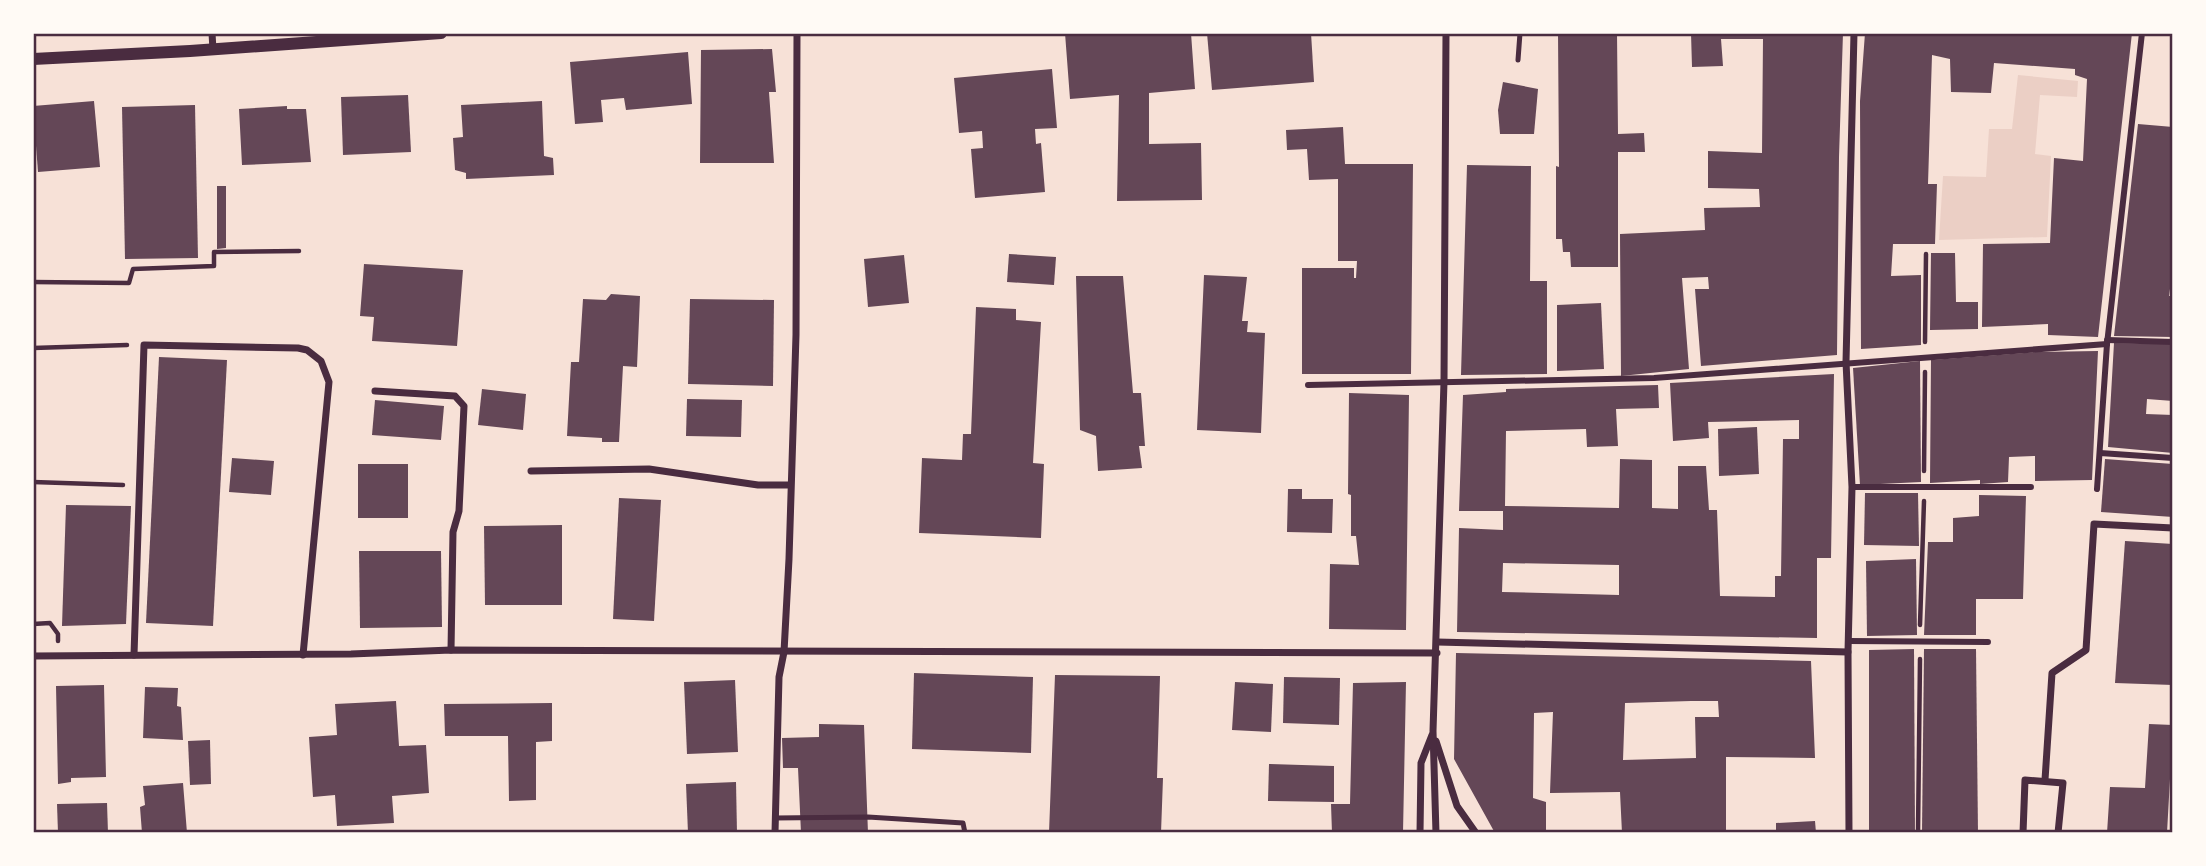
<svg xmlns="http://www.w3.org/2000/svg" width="2206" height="866" viewBox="0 0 2206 866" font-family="'DM Sans',sans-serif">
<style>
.green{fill:#ebcfc5}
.building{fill:#644757;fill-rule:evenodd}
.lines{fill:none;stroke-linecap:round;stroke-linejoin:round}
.path{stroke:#4a2c40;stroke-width:4.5}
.service{stroke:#4a2c40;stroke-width:5}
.pedestrian{stroke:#4a2c40;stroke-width:6}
.minor{stroke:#4a2c40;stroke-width:7}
.tertiary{stroke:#4a2c40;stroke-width:12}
.neatline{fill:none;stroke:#4a2c40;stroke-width:2.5}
</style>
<rect width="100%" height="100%" fill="#f7e1d7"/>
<polygon class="green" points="2018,75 2078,81 2077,97 2040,95 2035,154 2051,156 2047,237 1939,240 1943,176 1986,177 1989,129 2012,129"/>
<g class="building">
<polygon points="1065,33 1191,33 1195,89 1149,93 1149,144 1201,143 1202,200 1117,201 1119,95 1070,99"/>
<polygon points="1207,33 1311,33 1314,82 1212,90"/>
<polygon points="1558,33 1617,33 1618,134 1644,133 1645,152 1618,152 1618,267 1571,267 1570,252 1563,252 1562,239 1556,239 1556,166 1559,167"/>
<polygon points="1691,33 1843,33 1839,157 1837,355 1701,366 1695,289 1709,289 1708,277 1682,278 1689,369 1621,376 1620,234 1705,230 1704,208 1760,207 1759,189 1708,188 1708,151 1762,153 1763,39 1721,39 1723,66 1692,67"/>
<polygon points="1865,33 2132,33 2098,337 2048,335 2048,324 1982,327 1983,244 2050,243 2054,158 2083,161 2087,79 2075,75 2075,69 1994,63 1991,93 1951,92 1950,59 1932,55 1928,184 1937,184 1935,244 1893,244 1891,276 1921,275 1921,345 1861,349 1860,101"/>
<polygon points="772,49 776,92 769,92 774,163 700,163 701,50"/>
<polygon points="688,52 692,104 626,110 624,98 601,100 603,122 575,124 570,62"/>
<polygon points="1052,69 1057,128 1035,129 1036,144 1041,143 1045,192 975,198 971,149 983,148 982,131 959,133 954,78"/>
<polygon points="1503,82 1538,89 1534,134 1500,134 1498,110"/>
<polygon points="408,95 411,152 343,155 341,97"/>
<polygon points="94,101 100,167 38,172 33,106"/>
<polygon points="542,101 544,156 553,158 554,175 466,179 466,173 455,170 453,138 463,137 461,105"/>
<polygon points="195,105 198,258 125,259 122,107"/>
<polygon points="287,106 287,109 306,109 311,162 242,165 239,109"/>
<polygon points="2138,124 2173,127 2173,267 2169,296 2173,296 2173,337 2114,336"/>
<polygon points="1343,127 1345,164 1413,164 1411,374 1302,374 1302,268 1354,268 1354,278 1356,278 1357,261 1338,261 1338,179 1309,180 1307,149 1287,150 1286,130"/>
<polygon points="1467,165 1531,166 1530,281 1547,281 1547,374 1461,375"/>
<polygon points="217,186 226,186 226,248 217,249"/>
<polygon points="1931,253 1955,253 1956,302 1978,302 1978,329 1930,330"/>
<polygon points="1009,254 1056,257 1054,285 1007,282"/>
<polygon points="904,255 909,303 868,307 864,259"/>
<polygon points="364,264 463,270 457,346 372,341 374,317 360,316"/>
<polygon points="1204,275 1247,277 1242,321 1248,321 1247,332 1265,333 1261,433 1197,430"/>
<polygon points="1076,276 1123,276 1133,393 1141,393 1145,446 1139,446 1142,468 1098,471 1096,436 1080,430"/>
<polygon points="611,294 640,296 637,367 623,366 619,442 602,442 602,438 567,436 571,362 579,362 583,299 606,300"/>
<polygon points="690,299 774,300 773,386 688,384"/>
<polygon points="1601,303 1604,369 1557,371 1557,305"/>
<polygon points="976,307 1016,309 1016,320 1041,322 1033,463 1044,464 1041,538 919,533 922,458 962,460 963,434 971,434"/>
<polygon points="2114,343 2173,344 2173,401 2147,399 2146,414 2173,415 2173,453 2108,447"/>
<polygon points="2098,351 2092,480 2035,481 2035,456 2009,457 2008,482 1980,484 1980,480 1930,483 1931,360 2036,352"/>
<polygon points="159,357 227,360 213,626 146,623"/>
<polygon points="1920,361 1921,482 1860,485 1853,368"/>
<path d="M 1834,374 L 1831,558 L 1817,558 L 1817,638 L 1457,632 L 1459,528 L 1503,530 L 1503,511 L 1459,511 L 1463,395 L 1506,392 L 1506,389 L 1658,385 L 1659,408 L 1616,409 L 1618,446 L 1587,447 L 1586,429 L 1506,431 L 1505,506 L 1619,508 L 1620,459 L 1652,460 L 1652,508 L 1678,509 L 1678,466 L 1706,466 L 1709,510 L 1717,510 L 1720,596 L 1775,597 L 1775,576 L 1781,576 L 1783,439 L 1799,439 L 1799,420 L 1708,422 L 1709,438 L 1673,441 L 1670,383 ZM 1503,563 L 1619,565 L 1619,595 L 1502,592 Z"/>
<polygon points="482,389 526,394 523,430 478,425"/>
<polygon points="1349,393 1409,395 1406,630 1329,629 1330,564 1359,565 1356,536 1351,536 1351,495 1348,494"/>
<polygon points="687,399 742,400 741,437 686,436"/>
<polygon points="375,400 444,406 441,440 372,435"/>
<polygon points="1757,427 1759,474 1719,476 1718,429"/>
<polygon points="232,458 274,461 271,495 229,492"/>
<polygon points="2105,459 2173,464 2173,517 2101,512"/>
<rect x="358" y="464" width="50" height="54"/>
<polygon points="1288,489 1302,489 1302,499 1333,499 1332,533 1287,532"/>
<polygon points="1865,493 1918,493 1919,546 1864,545"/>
<polygon points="1979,495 2026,496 2023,599 1976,599 1976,635 1924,635 1928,542 1953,542 1953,518 1979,516"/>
<polygon points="619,498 661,500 654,621 613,619"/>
<polygon points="66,505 131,506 126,624 62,626"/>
<polygon points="562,525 562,605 485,605 484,526"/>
<polygon points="2125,541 2173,544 2173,685 2115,683"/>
<polygon points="359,551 441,551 442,627 360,628"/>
<polygon points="1916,559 1917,635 1867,636 1866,561"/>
<polygon points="1914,649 1915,833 1869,833 1869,650"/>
<polygon points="1924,649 1976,649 1978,833 1922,833"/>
<path d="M 1456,653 L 1811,661 L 1815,758 L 1726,757 L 1726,833 L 1622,833 L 1620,792 L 1550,793 L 1553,712 L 1534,713 L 1533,798 L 1546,802 L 1546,833 L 1495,833 L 1454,759 ZM 1691,701 L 1718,701 L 1719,717 L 1695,717 L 1696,758 L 1623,760 L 1625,703 Z"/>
<polygon points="914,673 1033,677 1031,753 912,749"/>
<polygon points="1055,675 1160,676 1157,778 1163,778 1161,833 1049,833"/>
<polygon points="1284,677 1340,678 1339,725 1283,723"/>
<polygon points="735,680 738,752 687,754 684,682"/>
<polygon points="1235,682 1273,684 1271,732 1232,730"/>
<polygon points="1406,682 1403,833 1332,833 1331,804 1350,804 1353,683"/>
<polygon points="104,685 106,777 71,778 71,782 58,784 56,686"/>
<polygon points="145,687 178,688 177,706 181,707 183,740 143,738"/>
<polygon points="396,701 399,746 426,745 429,793 392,796 394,823 337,826 335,795 313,797 309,737 337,735 335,704"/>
<polygon points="552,703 552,741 536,742 536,800 509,801 508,736 445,736 444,704"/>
<polygon points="819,724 864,725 868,833 801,833 798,768 783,768 782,738 819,737"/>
<polygon points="2149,724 2173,725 2167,833 2107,833 2110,787 2145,788"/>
<polygon points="210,740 211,784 190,785 188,741"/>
<polygon points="1269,764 1334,766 1334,802 1268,801"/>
<polygon points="736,782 737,833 688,833 686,784"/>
<polygon points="183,783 187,833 142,833 140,807 145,805 143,786"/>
<polygon points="107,803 108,833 58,833 57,804"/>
<polygon points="1815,821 1816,833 1776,833 1776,823"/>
</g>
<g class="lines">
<g class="path">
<polyline points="33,282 129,283 133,269 214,266 214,252 299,251"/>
<polyline points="1925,342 1926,254"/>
<polyline points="33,348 127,345"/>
<polyline points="1924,471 1925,372"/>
<polyline points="33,482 123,485"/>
<polyline points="33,624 50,623 58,634 58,641"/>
<polyline points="1920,625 1924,501"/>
<polyline points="1918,833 1920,659"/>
</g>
<g class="service">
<polyline points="1518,60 1520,33"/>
<polyline points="775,818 868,817 963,823 965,833"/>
</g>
<g class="pedestrian">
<polyline points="2107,340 2173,342"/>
<polyline points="1308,385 1654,378 2107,344"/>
<polyline points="2100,453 2173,458"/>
<polyline points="1852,487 2031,487"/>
<polyline points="2097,489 2107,344 2142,33"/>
<polyline points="1849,641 1988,642"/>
</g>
<g class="minor">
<polyline points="212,33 213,50"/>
<polyline points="375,391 455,396 464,406 459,511 453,532 451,650"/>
<polyline points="531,471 649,469 758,485 790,485"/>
<polyline points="1437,642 1848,652"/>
<polyline points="134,655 144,345 298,348 307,350 321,361 329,382 303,655"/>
<polyline points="33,656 351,654 451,650 1437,653"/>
<polyline points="1436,741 1457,806 1476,833"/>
<polyline points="2045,780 2052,673 2086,650 2094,524 2173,528"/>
<polyline points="775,833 779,677 784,652 789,559 796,335 797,33"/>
<polyline points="1420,833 1421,763 1432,735"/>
<polyline points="1436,833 1433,731 1444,382 1446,33"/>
<polyline points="1849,833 1848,652 1852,487 1846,362 1854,33"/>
<polyline points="2023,833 2025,780 2063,783 2058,833"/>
</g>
<polyline class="tertiary" points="33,59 190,51 441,33"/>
</g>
<rect width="2206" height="866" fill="none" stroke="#fffaf5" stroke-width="70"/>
<rect x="35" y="35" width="2136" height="796" class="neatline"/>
</svg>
